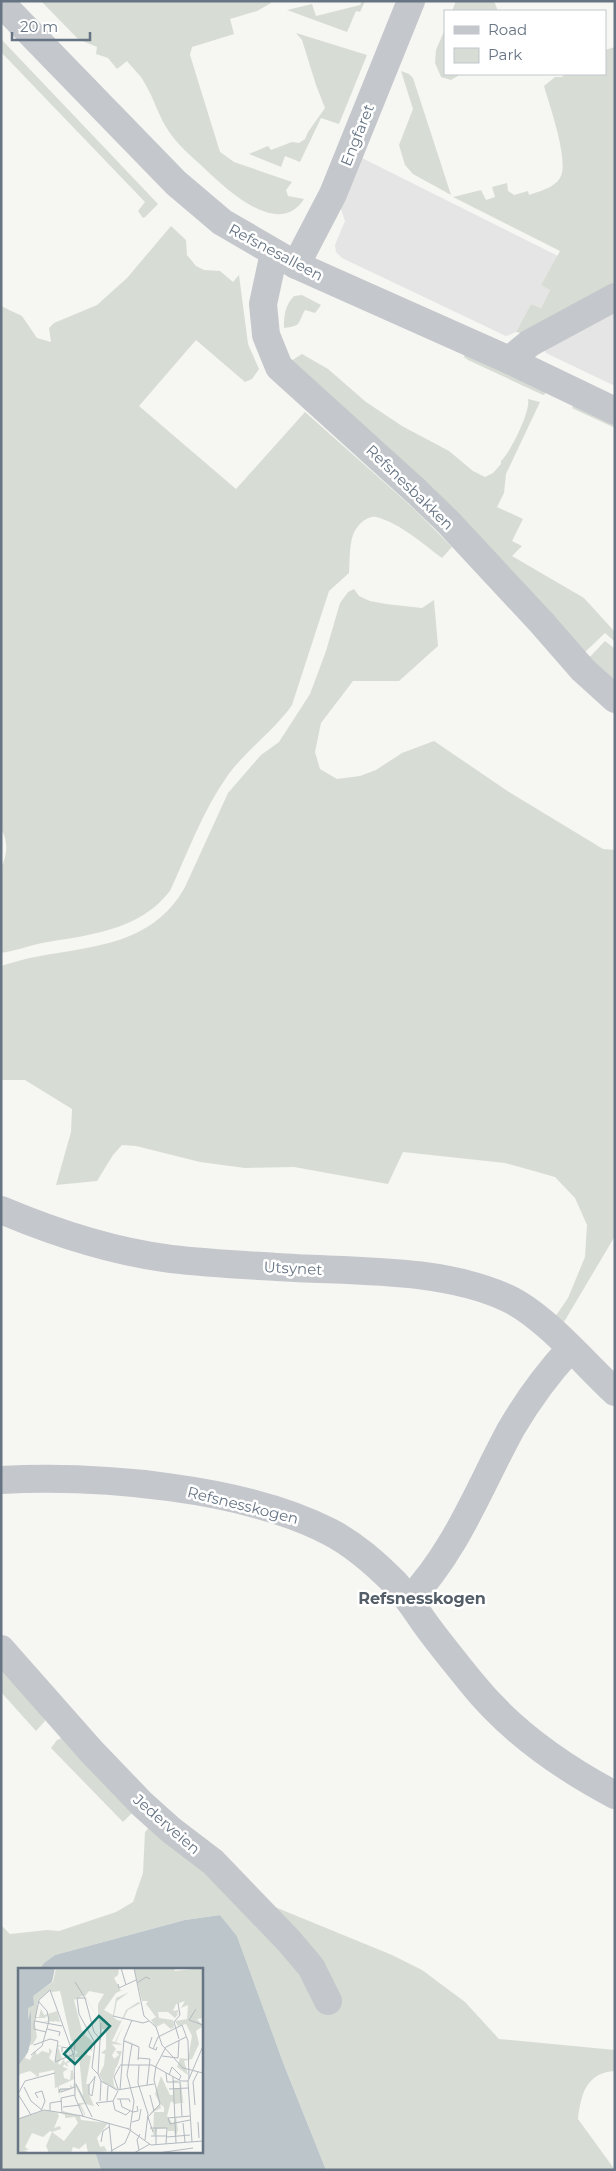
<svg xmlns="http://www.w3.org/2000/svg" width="616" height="2171" viewBox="0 0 616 2171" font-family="Montserrat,sans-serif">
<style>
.built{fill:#e4e5e4}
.green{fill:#d7ddd4}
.water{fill:#bbc5ca}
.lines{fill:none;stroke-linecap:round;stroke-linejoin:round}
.minor{stroke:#c4c7cb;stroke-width:28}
.tertiary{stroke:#c4c7cb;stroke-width:28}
.labels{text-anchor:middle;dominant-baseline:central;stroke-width:5;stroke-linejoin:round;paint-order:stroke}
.street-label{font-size:15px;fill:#667484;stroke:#fff}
.neighbourhood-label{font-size:16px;font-weight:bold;fill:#545e69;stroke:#fff}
.inset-road{fill:none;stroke:#b3bac0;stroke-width:1}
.view{fill:#0f766e;fill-opacity:0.15;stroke:#0f766e;stroke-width:2.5}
.inset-edge{fill:none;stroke:#667484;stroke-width:2.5}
</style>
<rect width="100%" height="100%" fill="#f6f6f3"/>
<g class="built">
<polygon points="362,158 558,256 541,285 550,290 541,308 531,304 516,332 506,336 342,258 336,252 335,245 345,221 341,209"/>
<polygon points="615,308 615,386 546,353 543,348"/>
</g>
<g class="green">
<path d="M 41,1 L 271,1 L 271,3 L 257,11 L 230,19 L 234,34 L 192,47 L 190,55 L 220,152 L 234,162 L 292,182 L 286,190 L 288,196 L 304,199 C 278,240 224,187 202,166 C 191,156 179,146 170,133 C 159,118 154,98 144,82 C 140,74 132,68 127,61 L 117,69 L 108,58 L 96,54 L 97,47 L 78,39 Z"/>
<polygon points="362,1 365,1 360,12 356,11 347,32 287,10 312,4 316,16 360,5"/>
<polygon points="456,1 494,1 498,11 452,11"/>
<polygon points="445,29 445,74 461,74 451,80 441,77 435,63 436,50"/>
<polygon points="296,33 367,55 339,124 321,118 300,162 285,156 281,167 249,154 268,146 271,150 292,142 299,143 305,139 308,132 325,108 316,85 302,40"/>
<polygon points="1,39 158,204 145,217 143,218 138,211 145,202 1,52"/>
<path d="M 615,47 L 615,288 L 525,334 L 516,332 L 531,304 L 541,308 L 550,290 L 541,285 L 560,251 L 453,197 L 481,190 L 486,200 L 495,197 L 492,187 L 507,183 L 508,191 L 514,195 L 528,191 L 529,195 C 540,191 554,188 560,178 C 570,162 549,104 544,86 L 555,77 L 562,77 L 565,74 L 605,74 L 605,50 Z"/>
<polygon points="401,71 409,74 413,78 451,195 413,174 405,165 399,145 413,109"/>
<path d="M 171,226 L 186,240 L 187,255 L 196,266 L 204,270 L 220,271 L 233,282 L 239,275 L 248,344 L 259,369 L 252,379 L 245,382 L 196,340 L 139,406 L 236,489 L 305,412 L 412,507 L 452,547 L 442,558 C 423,544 400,523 376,517 C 367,515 356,526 353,535 C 349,546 350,561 349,573 L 329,591 L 292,705 C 274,731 247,749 228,775 C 203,810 188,852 170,891 C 139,931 88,935 42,943 C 28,946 15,951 1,953 L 1,868 C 7,855 9,842 1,829 L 1,306 L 22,316 L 37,338 L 51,342 L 49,328 L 54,323 L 97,305 L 127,278 Z"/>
<path d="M 302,295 L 321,305 L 315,313 L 305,310 C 297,324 302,326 284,328 C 284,314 285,306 294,296 Z"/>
<path d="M 302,354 L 328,369 L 366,402 L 402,426 L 449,451 L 473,471 L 485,477 L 493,473 L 501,464 L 501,461 C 510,453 531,411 528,399 L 540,402 L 506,474 L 504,493 L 497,507 L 523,519 L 512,541 L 522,546 L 512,556 L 584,598 L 615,632 L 615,642 L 605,633 L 582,655 L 291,361 Z"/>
<polygon points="465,354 547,390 545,394 543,395 468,360 464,357"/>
<polygon points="574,405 615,422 615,428 576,410 572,408"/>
<path d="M 354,589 L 359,596 L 370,601 L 386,604 L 422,608 L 434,600 L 438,646 L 399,681 L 353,681 L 321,723 L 315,752 L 320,769 L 337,779 L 360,776 L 376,770 L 402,753 L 434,741 L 509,792 L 603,849 L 615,850 L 615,1236 L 564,1322 L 555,1317 L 568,1298 L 585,1257 L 587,1225 L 575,1198 L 555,1177 L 505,1163 L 403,1152 L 388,1184 L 294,1167 L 245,1168 L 200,1162 L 136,1146 L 122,1145 L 113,1155 L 97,1181 L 56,1185 L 71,1132 L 72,1109 L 25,1080 L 1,1080 L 1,966 C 12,963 23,959 35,957 C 93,946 153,945 185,887 L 228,793 L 261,755 L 279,742 L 310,694 L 326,651 L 340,603 L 348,592 Z"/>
<polygon points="605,641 615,649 615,683 587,660"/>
<polygon points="1,1668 43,1715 45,1721 36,1731 1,1692"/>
<polygon points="62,1738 133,1812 123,1822 51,1748 57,1740"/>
<path d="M 153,1823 L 270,1905 L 392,1955 L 422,1970 L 465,2002 L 499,2039 L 615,2050 L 615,2071 C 586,2073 581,2094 578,2119 L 615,2170 L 326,2170 L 284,2065 L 237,1936 L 220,1915 L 185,1920 L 55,1955 L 44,1963 L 39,1970 L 19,1970 L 19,2152 L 95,2152 L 101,2170 L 1,2170 L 1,1925 L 10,1934 L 47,1930 L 59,1931 L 116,1912 L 133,1902 L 143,1873 L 145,1832 Z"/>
</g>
<polygon class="water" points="220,1915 237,1936 284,2065 326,2170 101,2170 95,2152 201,2152 201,1970 39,1970 44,1963 55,1955 185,1920"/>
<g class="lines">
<g class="minor">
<polyline points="274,253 263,304 266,335 279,367 417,492 448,522 542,623 583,670 615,699"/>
<polyline points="296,265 333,194 411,1"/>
<polyline points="509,360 530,343 615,297"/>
<path d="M 1,1210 C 53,1232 115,1252 171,1259 C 206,1263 242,1265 277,1267 C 350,1272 439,1267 507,1298 C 544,1315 585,1364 615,1392"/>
<path d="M 1,1480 C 99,1475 243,1487 330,1532 C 355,1545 375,1563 395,1583 C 406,1595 415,1609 424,1622 C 439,1643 455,1662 471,1682 C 510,1731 560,1766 615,1795"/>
<path d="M 409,1600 C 456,1551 479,1488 511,1429 C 528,1400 547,1374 570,1349"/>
<polyline points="1,1649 92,1752 142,1804 171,1830 213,1862 289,1941 311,1967 328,2001"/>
</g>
<polyline class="tertiary" points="1,3 176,183 222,222 296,265 509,360 615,411"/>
</g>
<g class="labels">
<g class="street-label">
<text transform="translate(357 135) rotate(-68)">Engfaret</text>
<text transform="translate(276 252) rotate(28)">Refsnesalleen</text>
<text transform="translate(410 487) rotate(44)">Refsnesbakken</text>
<text transform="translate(293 1268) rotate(3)">Utsynet</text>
<text transform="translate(243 1505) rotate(14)">Refsnesskogen</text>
<text transform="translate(167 1824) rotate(41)">Jederveien</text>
</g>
<g class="neighbourhood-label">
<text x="422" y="1598">Refsnesskogen</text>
</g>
</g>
<g transform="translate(18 1968)">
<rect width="185" height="185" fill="#f6f6f3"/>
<path d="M 38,0 L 101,0 L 100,7 L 96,10 L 103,23 L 118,16 L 98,25 L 86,42 L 95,47 L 98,30 L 111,24 L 99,33 L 96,48 L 95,49 L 99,52 L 103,53 L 108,42 L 120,34 L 123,35 L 110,42 L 106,50 L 113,53 L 107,72 L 122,78 L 113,75 L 111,89 L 113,75 L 106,72 L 105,77 L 94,76 L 98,81 L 94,87 L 96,91 L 101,87 L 98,83 L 104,83 L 99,99 L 101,99 L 101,109 L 101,99 L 98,99 L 95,110 L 96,118 L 100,122 L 86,115 L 81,107 L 86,97 L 87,86 L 83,85 L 88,81 L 88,62 L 84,61 L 84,67 L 83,69 L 81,52 L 66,27 L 56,32 L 64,63 L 68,63 L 67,67 L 75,74 L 74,83 L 70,81 L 69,87 L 73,88 L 68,116 L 71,116 L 71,126 L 76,138 L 67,136 L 72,146 L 66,135 L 66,136 L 63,137 L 67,146 L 67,148 L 60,135 L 66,135 L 58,119 L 57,126 L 57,114 L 65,128 L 61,89 L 57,89 L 57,98 L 57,87 L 60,84 L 53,80 L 56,75 L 53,72 L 42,23 L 34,24 L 36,27 L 32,22 L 20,32 L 18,49 L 21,49 L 23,41 L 26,47 L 39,43 L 42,54 L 36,53 L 36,54 L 31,53 L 30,54 L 26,54 L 30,53 L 30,46 L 27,50 L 16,50 L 19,69 L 15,76 L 20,76 L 12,77 L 7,90 L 12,92 L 16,84 L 17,83 L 22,81 L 17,83 L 19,87 L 24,83 L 31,85 L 31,80 L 34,83 L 31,90 L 37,95 L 40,77 L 44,78 L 40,79 L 44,90 L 40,95 L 42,97 L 46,91 L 47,95 L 55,89 L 48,90 L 55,87 L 56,97 L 53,94 L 49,95 L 50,99 L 46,96 L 45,99 L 50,101 L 45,104 L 46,110 L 52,112 L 53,103 L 49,104 L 55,102 L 56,111 L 41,118 L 41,121 L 52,120 L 52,117 L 55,119 L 56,115 L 56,119 L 41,124 L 42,130 L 40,123 L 40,119 L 37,120 L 36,102 L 21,105 L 21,108 L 15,110 L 19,108 L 12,103 L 2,106 L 0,111 L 0,96 L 12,67 L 7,47 L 9,39 L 14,28 L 35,14 ZM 71,23 L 86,26 L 80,36 L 80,50 L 67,28 ZM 105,50 L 113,53 L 105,77 L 98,74 L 106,55 L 97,74 L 94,73 ZM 116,0 L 158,0 L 156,3 L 185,0 L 185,50 L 179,51 L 185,58 L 178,63 L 181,76 L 174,91 L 166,93 L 170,107 L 159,99 L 162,90 L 170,91 L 174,68 L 168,56 L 160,58 L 157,53 L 169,51 L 170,37 L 163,40 L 167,33 L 158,36 L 155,43 L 161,42 L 158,47 L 162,44 L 157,50 L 150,44 L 140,44 L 141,50 L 155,52 L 156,59 L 153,61 L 146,55 L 138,59 L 133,52 L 138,49 L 128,36 L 130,33 L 124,33 ZM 143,108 L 152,127 L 155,127 L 155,112 L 162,113 L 156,114 L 156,120 L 162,120 L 163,114 L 165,134 L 168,134 L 157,136 L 153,133 L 149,148 L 155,156 L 158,149 L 160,162 L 158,168 L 166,168 L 157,168 L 156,163 L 150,163 L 149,160 L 139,161 L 137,168 L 135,166 L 136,144 L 146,144 L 146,139 L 142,136 L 143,140 L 131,146 L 142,136 L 137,126 ZM 28,142 L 44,146 L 45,143 L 62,148 L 63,152 L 90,155 L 79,170 L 82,179 L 86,178 L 89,183 L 70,185 L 68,175 L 61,181 L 55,179 L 53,185 L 31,185 L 28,178 L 34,164 L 32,163 L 25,169 L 14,165 L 7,179 L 11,182 L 6,182 L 10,184 L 0,185 L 0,151 ZM 39,144 L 47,147 L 47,150 L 57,149 L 60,155 L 46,173 L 34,164 L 43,161 L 42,158 L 36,160 L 41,148 Z" fill="#d7ddd4" fill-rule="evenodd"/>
<path d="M 0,0 L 37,0 L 34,14 L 15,28 L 16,37 L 10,40 L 10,52 L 13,43 L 13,71 L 10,84 L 0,98 Z" fill="#bbc5ca"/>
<path class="inset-road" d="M 103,0 L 108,17M 116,0 L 126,48 L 138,59 L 144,77 L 165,100 L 185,105M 57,14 L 67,30 L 76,64 L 83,72M 119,15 L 128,9 L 132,11M 100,16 L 101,20 L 118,12M 67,30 L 59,30 L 61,46 L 77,75 L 74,100 L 80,106M 160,35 L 162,47 L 156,54 L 161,71M 178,41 L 171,52 L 185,57M 95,48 L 125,55 L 131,53M 17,53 L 44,58M 83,55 L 80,106 L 83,113 L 99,122 L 136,116M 29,61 L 42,64 L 41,68M 134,69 L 131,79 L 138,82 L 139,79M 40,73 L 37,94 L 56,86M 106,73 L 121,79 L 120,92M 16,77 L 32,71 L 40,73M 135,81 L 140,69 L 164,57 L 170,73 L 171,111M 44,84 L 44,79 L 54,81M 13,87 L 24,78 L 31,53 L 29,43 L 20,33M 56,87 L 57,71M 144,88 L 160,90 L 161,72M 120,90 L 132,91 L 129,117M 102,97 L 134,97 L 163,113 L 170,113M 121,97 L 120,115 L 130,146 L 127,172M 148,105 L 149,114 L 162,114 L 164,148M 151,107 L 154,99 L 163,108 L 161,112M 155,109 L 158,175M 58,116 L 74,149M 6,119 L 13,133 L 24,142M 52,121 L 42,121 L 41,124 L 43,124 L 57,119M 100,121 L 96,109 L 102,98M 151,121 L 170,120M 102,122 L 106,71 L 114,52M 113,122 L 109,107 L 114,76M 100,123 L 95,133 L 97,142 L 108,147 L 112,143M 0,126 L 7,113 L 37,105M 0,126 L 13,147M 132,127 L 136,143M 74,128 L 71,126 L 71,117 L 77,109M 74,128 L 77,108M 20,130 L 17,125 L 24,123 L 27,133 L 23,143M 99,131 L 111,131 L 112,134M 102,131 L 104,139 L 115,144 L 120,143 L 119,138M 82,133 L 83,113M 89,133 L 90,118M 177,137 L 175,114 L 180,104M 81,138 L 78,135 L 95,133M 45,139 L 62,137M 32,143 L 32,135 L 44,133M 44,145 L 43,130 L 57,127M 64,148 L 111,161M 0,151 L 26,142 L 65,148 L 57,129 L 56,88 L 32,22 L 21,32 L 16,56 L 16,61 L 28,64M 172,152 L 152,156 L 150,150 L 172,148M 114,154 L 121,152 L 123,141M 180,154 L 181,170M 91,155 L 94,185M 165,155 L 167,174M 109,160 L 133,177 L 185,173M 132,160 L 149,160 L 148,176M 112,161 L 116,133 L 113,122M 135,164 L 130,149 L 142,136 L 136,112 L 138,98 L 148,79 L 168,69M 133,168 L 149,168M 149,169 L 172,167M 83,174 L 85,163 L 91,159M 174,174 L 170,113 L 185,78M 138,177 L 138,160M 121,182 L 119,172 L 122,166M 93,183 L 107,175 L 113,161M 116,185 L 132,176M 140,185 L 175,180"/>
<path class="view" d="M 81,48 L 92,58 L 57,96 L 46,86 Z"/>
<rect width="185" height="185" class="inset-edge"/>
</g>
<rect width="616" height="2171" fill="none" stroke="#667484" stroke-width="5"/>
<rect x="444" y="10" width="162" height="65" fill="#ffffff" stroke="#c2c7ce"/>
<rect x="454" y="26" width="25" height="8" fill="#c4c7cb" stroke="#c2c7ce"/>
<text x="488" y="35" font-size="15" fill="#667484">Road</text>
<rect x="454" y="48" width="25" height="15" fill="#d7ddd4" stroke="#c2c7ce"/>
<text x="488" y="60" font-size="15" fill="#667484">Park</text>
<path d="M12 32v8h78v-8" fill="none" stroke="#667484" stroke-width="2.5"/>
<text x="20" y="32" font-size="15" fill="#667484" stroke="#ffffff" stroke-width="4" paint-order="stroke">20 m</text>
</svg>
